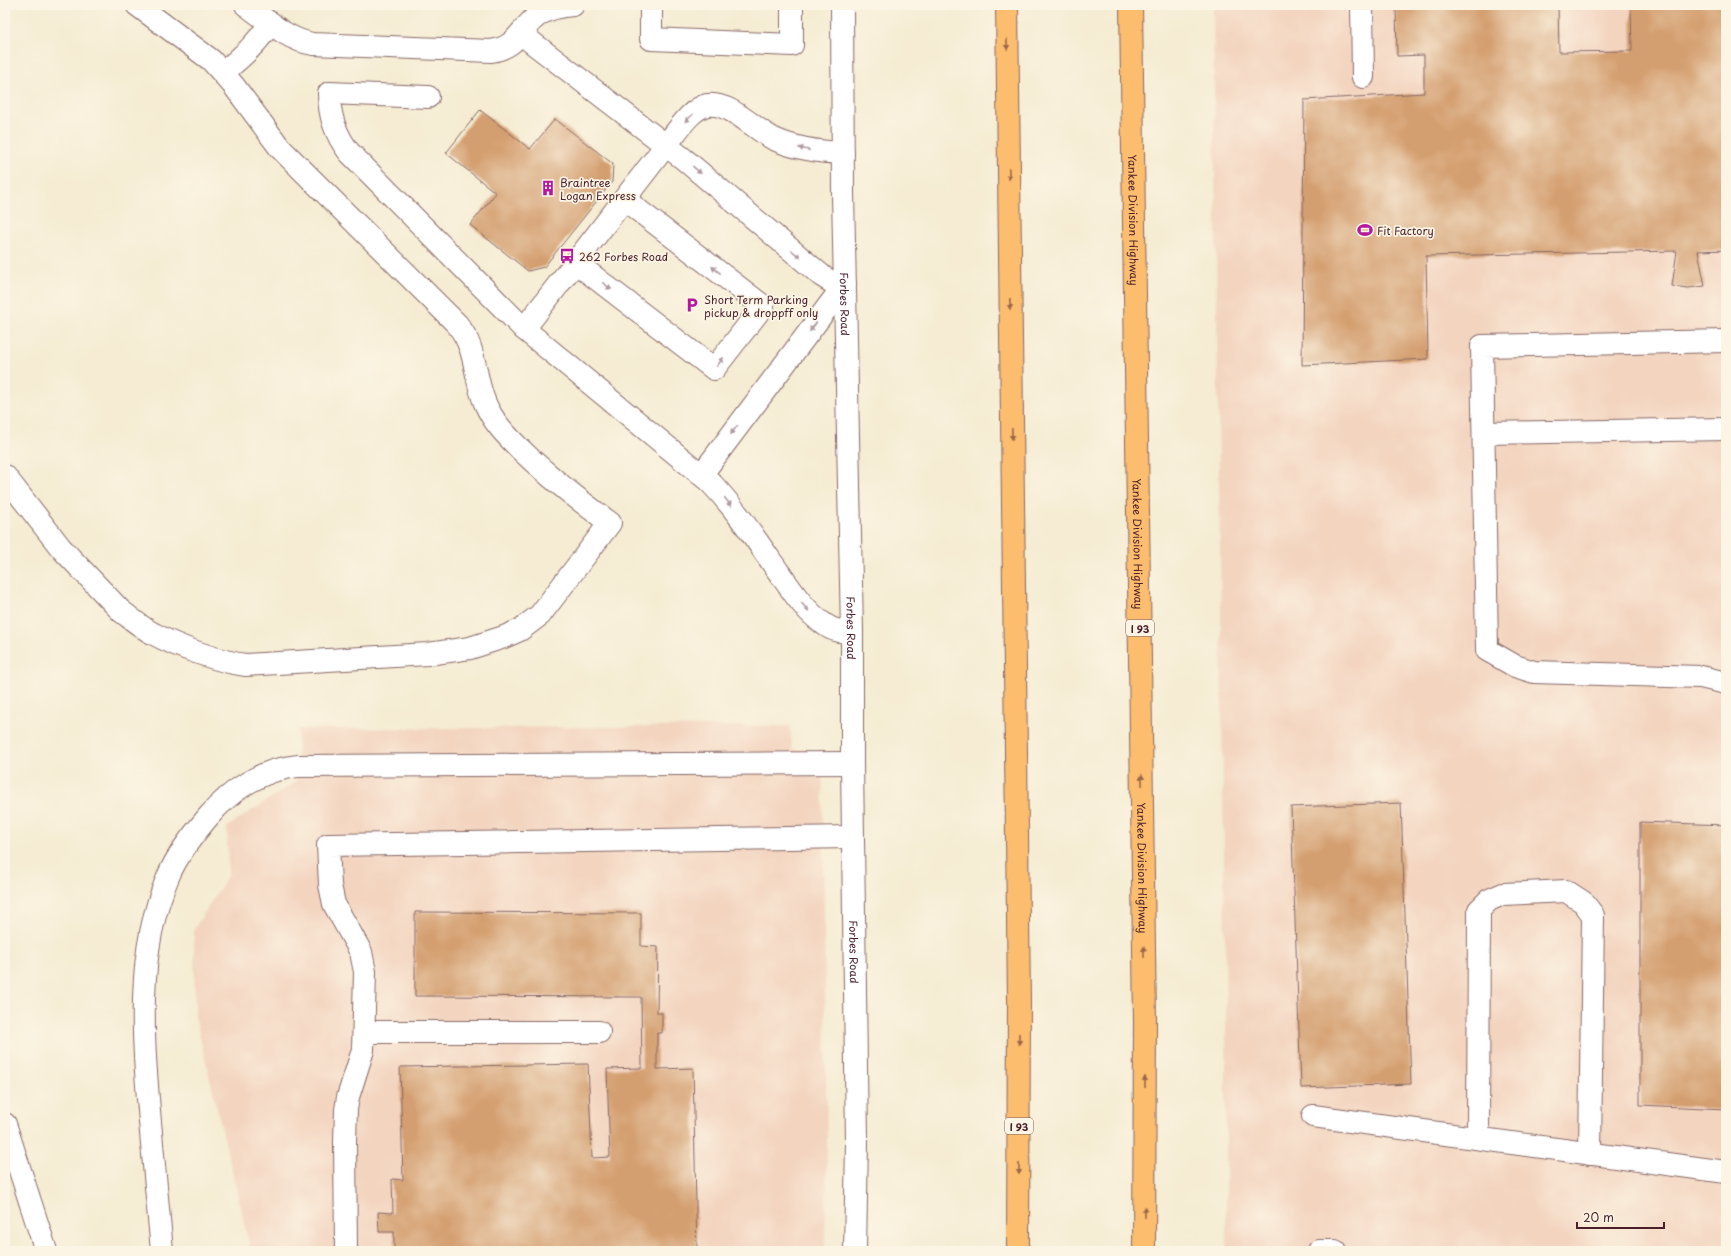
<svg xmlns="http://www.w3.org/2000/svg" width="1731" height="1256" viewBox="0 0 1731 1256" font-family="'Playpen Sans',sans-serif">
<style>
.built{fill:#f3d4bf}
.building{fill:#d49f70}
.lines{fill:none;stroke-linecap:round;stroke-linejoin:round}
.minor-casing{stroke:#866766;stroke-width:24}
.highway-casing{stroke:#866766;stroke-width:24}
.minor{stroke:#fff;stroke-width:22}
.highway{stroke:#fcbd6e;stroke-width:22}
.oneway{fill:#9a6649}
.oneway2{fill:#ae9aa0}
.labels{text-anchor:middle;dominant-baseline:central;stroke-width:3.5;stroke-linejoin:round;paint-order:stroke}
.shield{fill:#fcf5e5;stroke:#7f5f63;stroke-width:1}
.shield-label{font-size:10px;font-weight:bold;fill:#4a1f2b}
.poi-label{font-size:11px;fill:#4a1f2b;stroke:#fcf5e5;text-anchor:start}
.street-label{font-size:11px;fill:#4a1f2b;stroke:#fcf5e5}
</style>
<rect width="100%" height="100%" fill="#fcf5e5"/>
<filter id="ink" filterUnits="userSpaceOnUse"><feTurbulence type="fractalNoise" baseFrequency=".025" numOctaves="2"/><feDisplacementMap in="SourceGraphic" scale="8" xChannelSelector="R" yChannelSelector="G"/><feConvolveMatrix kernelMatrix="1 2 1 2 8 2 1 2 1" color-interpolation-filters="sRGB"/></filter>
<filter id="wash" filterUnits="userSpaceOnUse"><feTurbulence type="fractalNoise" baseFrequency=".012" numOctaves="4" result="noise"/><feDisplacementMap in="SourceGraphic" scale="16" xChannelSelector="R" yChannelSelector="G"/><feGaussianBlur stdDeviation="0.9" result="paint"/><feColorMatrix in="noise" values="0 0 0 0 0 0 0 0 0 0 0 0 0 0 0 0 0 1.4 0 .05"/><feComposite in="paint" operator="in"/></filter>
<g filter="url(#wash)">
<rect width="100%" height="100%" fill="#f5ecd3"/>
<g class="built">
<polygon points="1213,5 1726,5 1726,1251 1226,1251 1226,1021"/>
<polygon points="790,726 792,749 822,751 827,1142 825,1251 251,1251 195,1016 194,929 228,875 227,827 297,781 298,729"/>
</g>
<g id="blocks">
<g class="building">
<polygon points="1396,5 1558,5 1559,52 1632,51 1631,5 1726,5 1726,250 1698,251 1705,286 1688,288 1672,286 1677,251 1426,256 1428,359 1302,365 1304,100 1424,93 1424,55 1397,56"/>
<polygon points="480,110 530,149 555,119 613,164 612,182 544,267 528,271 470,225 496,193 446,153"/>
<polygon points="1401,803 1411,1084 1301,1088 1291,807"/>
<polygon points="1640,822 1726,825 1726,1109 1640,1105"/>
<polygon points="415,912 641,913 641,946 658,947 657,1013 662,1013 662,1033 657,1033 657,1069 693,1068 697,1251 394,1251 394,1232 379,1232 378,1212 393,1213 392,1179 403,1180 400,1067 588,1064 592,1158 610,1157 607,1069 642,1068 641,997 415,996"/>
</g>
</g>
</g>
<g filter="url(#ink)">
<use href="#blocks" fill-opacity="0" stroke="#866766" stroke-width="1"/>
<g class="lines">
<g class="minor-casing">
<g id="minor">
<path d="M 246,5 C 267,20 287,40 313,44 L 491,51 C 519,47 520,27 540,14 C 550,8 561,6 573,5"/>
<polyline points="651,5 651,39 792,45 792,5"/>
<path id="s1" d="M 842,5 L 843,193 L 852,632 L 852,763 L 857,1142 L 855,1251"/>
<polyline points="1362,5 1363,77"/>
<polyline points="521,34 685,160 822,276 830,281 845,284"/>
<path d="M 223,72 C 242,58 257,43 271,23"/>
<path d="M 428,97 L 329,93 C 329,116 335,134 349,152 L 524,329"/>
<path d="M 843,153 C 818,152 796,149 774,139 C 755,130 729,101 707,105 C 690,109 677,132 666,145 L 524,329 L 710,482 C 737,510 758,543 780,574 C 793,592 805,611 824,624 C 833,631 842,632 852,632"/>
<polyline points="576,263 714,369 763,306 625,200"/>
<polyline points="1726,341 1482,346 1487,650 1515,666 1534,672 1701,677 1726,683"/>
<polyline points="1484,433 1726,429"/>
<polyline points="702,474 845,284"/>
<path d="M 5,476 L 61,548 L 121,611 C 132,619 142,628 154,634 C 178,647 220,662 246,665 L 428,654 L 470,648 L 504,637 L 520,630 L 540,615 L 610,523 C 577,499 549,477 520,449 C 506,435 493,422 485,403 C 473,375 478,350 457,324 L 280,148 L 234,86 L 211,60 L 137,5"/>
<polyline points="364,1032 599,1032"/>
<polyline points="1313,1116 1726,1172"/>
<polyline points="5,1124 46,1251"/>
<polyline points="1478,1138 1479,910 1489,900 1503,894 1566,891 1583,902 1593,915 1590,1154"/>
<path d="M 162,1251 C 158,1208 154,1165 150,1122 C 143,1041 135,953 168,877 C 177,855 193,835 208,817 C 231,790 262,769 298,766 L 852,763"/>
<polyline points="346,1251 345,1142 346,1110 348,1097 363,1050 365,972 361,952 334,904 330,885 328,845 852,837"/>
<polyline points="1319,1251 1335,1251"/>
</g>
</g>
<g class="highway-casing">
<g id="highway">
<polyline points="1007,5 1019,1000 1018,1251"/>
<path id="s2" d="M 1131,5 L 1145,1022 L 1144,1251"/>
</g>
</g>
<use href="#minor" class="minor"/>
<use href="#highway" class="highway"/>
</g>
<defs><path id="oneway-solid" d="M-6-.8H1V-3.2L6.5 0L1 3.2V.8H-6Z"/></defs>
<g class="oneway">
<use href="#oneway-solid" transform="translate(1007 44) rotate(89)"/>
<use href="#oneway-solid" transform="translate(1009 174) rotate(89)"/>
<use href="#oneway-solid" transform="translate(1010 304) rotate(89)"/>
<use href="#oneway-solid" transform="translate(1012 434) rotate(89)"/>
<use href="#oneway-solid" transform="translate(1142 780) rotate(-91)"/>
<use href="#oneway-solid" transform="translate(1144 952) rotate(-91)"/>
<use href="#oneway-solid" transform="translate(1019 1039) rotate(90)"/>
<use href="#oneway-solid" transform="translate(1145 1082) rotate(-90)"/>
<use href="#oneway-solid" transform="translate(1019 1169) rotate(90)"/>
<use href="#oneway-solid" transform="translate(1145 1212) rotate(-90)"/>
</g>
<g class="oneway2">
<use href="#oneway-solid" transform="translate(689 118) rotate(135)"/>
<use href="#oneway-solid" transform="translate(804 149) rotate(-167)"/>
<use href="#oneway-solid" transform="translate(697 170) rotate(41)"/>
<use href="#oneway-solid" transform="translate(796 254) rotate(40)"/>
<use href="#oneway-solid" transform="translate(716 270) rotate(-142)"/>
<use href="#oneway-solid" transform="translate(607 286) rotate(37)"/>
<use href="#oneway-solid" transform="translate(813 327) rotate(127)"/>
<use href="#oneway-solid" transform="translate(720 362) rotate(-53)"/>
<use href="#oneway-solid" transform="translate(734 430) rotate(127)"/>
<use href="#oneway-solid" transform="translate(728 502) rotate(52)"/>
<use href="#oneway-solid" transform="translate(805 607) rotate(48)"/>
</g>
</g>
<defs>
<g id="building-bare" transform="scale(1.2)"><path d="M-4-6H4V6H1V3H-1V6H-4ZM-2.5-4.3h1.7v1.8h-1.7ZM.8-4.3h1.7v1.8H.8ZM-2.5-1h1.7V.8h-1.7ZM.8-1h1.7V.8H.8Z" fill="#b5179e" stroke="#fcf5e5" stroke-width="2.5" paint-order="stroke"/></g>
<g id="stadium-bare" transform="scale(1.2)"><path d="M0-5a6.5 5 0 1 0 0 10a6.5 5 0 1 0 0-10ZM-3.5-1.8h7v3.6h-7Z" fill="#b5179e" stroke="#fcf5e5" stroke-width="2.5" paint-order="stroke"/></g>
<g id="bus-bare" transform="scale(1.2)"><path d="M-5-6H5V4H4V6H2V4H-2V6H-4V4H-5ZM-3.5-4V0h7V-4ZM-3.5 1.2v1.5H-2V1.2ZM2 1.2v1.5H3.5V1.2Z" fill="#b5179e" stroke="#fcf5e5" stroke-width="2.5" paint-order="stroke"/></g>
<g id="parking-bare" transform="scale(1.2)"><path d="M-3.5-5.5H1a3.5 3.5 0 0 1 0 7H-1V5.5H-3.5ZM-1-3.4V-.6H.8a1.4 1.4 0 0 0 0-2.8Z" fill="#b5179e" stroke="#fcf5e5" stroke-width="2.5" paint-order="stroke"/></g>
</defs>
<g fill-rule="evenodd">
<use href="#building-bare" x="548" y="188"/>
<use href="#stadium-bare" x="1365" y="230"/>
<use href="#bus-bare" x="567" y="256"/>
<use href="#parking-bare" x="692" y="305"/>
</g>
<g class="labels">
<g class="shield">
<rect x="1126" y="620" width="28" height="16" rx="3"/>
<rect x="1005" y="1118" width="28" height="16" rx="3"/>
</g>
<g class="shield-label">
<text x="1140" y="628">I 93</text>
<text x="1019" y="1126">I 93</text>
</g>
<g class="poi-label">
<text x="560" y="182">Braintree<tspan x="560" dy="13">Logan Express</tspan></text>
<text x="1377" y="230">Fit Factory</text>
<text x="579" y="256">262 Forbes Road</text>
<text x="704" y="299">Short Term Parking<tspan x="704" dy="13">pickup &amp; droppff only</tspan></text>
</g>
<g class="street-label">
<text stroke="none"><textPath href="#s2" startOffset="215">Yankee Division Highway</textPath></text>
<text stroke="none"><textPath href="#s1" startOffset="299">Forbes Road</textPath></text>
<text stroke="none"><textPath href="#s2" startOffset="539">Yankee Division Highway</textPath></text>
<text stroke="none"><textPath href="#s1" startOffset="623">Forbes Road</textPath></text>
<text stroke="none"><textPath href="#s2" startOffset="863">Yankee Division Highway</textPath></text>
<text stroke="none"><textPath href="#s1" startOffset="947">Forbes Road</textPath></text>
</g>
</g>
<rect width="1731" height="1256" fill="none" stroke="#fcf5e5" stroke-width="20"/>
<path d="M1577 1222v6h87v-6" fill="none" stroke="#4a1f2b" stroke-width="2"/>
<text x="1583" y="1222" font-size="12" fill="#4a1f2b" stroke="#fcf5e5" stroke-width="3" paint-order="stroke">20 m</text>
</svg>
